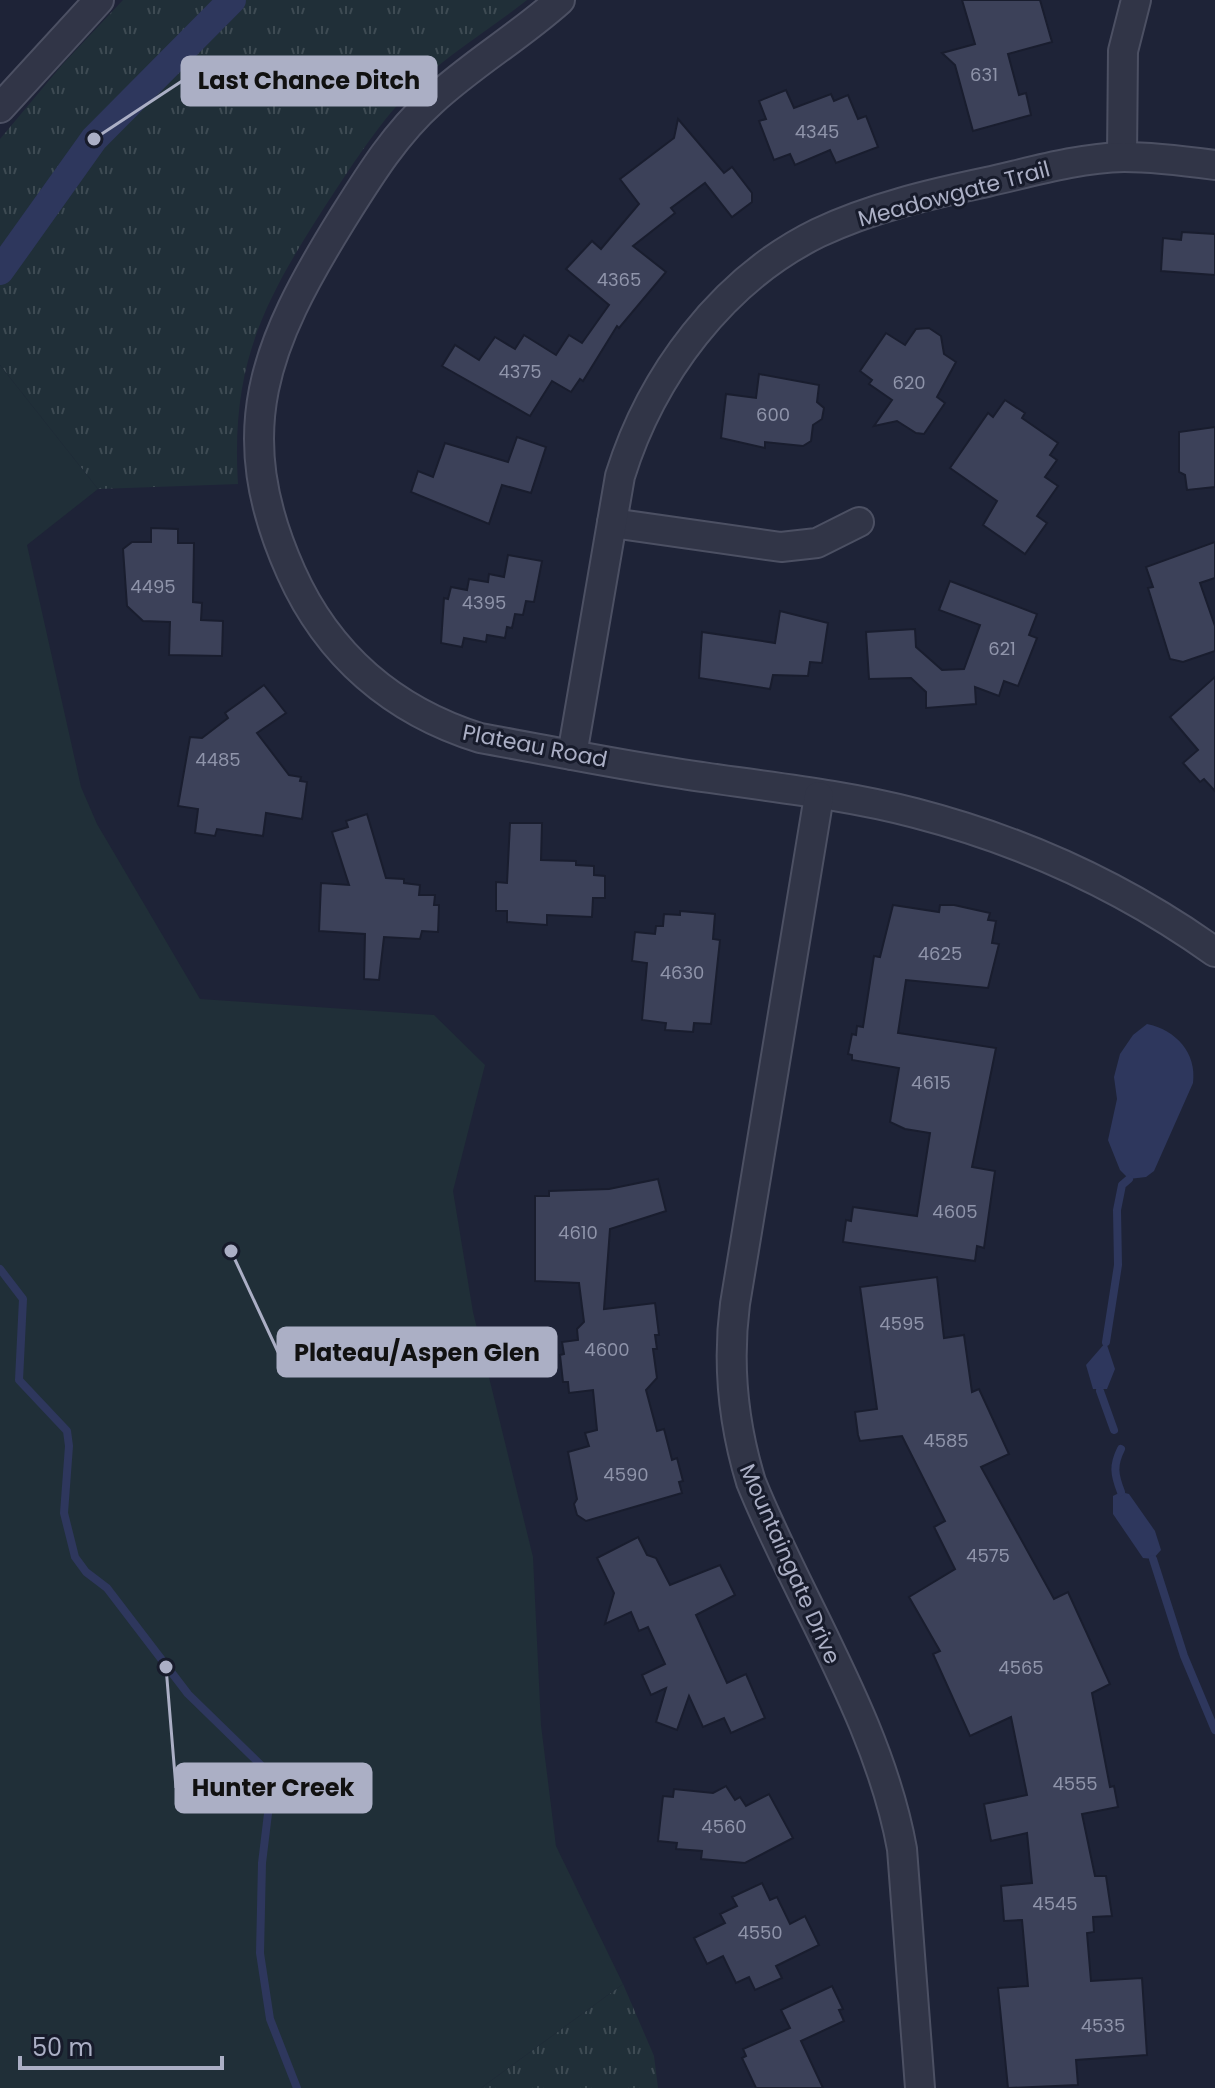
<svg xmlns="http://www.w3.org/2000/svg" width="1215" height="2088" viewBox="0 0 1215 2088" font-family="Poppins,sans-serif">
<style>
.grass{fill:url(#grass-tufts)}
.park{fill:#202f38}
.water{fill:#2e375d}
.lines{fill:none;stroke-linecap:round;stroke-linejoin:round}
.stream{stroke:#2e375d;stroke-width:8}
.canal{stroke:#2e375d;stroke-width:28}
.building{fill:#3c4159;stroke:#191d2e;stroke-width:2}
.minor-casing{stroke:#4c5063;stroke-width:32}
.minor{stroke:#313547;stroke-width:28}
.labels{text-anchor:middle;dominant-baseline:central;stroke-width:6;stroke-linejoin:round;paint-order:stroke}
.number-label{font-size:18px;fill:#8f94aa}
.street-label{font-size:22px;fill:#abafc5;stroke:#171b2b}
.leader{fill:none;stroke:#abafc5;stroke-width:3}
.callout-dot{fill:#abafc5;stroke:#171b2b;stroke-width:3}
.callout{fill:#abafc5;stroke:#abafc5;stroke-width:3}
.callout-label{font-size:24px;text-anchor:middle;font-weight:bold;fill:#111}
</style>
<defs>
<pattern id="grass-tufts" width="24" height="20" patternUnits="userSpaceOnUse" patternTransform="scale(2)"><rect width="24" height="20" fill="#202f38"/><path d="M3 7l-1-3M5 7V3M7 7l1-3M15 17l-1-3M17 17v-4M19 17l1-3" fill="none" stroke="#3e4b53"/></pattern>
</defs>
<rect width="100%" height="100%" fill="#1e2337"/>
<g class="grass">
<path d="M 123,0 L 527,0 C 492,28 453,51 421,81 C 386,113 361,152 335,191 C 268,294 230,357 238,484 L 98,489 L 0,365 L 0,139 L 62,65 Z"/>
<polygon points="623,1984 654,2056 658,2088 481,2088"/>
</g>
<polygon class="park" points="0,365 98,489 27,545 81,787 97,824 200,999 434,1015 485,1065 453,1191 473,1312 533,1557 541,1725 556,1846 623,1984 481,2088 0,2088"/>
<g class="water">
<path d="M 1147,1024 C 1176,1030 1197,1053 1193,1083 L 1154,1171 L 1146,1177 L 1129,1179 L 1120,1170 L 1108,1140 L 1117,1099 L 1114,1077 L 1120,1054 L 1133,1035 Z"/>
<polygon points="1106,1342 1115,1369 1107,1389 1093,1389 1086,1365"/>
<polygon points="1121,1492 1129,1494 1155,1531 1161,1550 1153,1559 1143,1558 1113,1514 1113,1496"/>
</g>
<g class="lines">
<g class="stream">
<polyline points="0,1269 23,1299 19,1380 67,1431 69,1446 64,1513 75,1557 86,1572 107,1588 188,1694 267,1771 271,1789 262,1863 260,1953 270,2019 297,2088"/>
<polyline points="1106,1342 1118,1265 1117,1210 1122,1185 1129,1179"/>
<polyline points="1100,1391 1114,1430"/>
<path d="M 1121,1449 C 1113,1465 1114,1474 1121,1492"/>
<polyline points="1153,1559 1184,1656 1215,1730"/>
</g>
<polyline class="canal" points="0,271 94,139 232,0"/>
</g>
<g class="building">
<polygon points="962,0 1040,0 1052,42 1008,54 1019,95 1026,93 1031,115 973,131 955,65 942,53 975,44"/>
<polygon points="786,90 794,108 831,94 834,101 848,95 858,119 866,116 878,147 836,163 830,150 795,165 790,154 774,160 759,121 766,119 759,101"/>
<polygon points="678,119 724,173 732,167 752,193 752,202 732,217 705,183 671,208 675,213 633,246 666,272 619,328 617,326 583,381 580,379 571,392 552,381 530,416 442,366 455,345 479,360 495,337 515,349 524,335 556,355 569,335 582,343 609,305 566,269 592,241 601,249 639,204 620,179 674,138"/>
<polygon points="1182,232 1215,234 1215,275 1161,271 1163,238 1181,240"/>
<polygon points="929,328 941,336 944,354 956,362 937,397 945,403 924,434 916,433 897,421 874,426 892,400 869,384 872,380 860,371 886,333 905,345 916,329"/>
<polygon points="759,374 819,385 817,402 824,408 822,419 813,425 811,441 803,446 765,442 765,448 721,438 726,394 756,398"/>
<polygon points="1005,400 1025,413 1022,418 1058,443 1050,455 1057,460 1045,477 1058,486 1037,516 1047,523 1025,554 983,525 997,501 950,468 988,413 993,417"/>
<polygon points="1215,427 1215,487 1187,490 1185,475 1179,472 1179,432"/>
<polygon points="517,437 546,447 531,493 502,485 489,524 411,492 418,471 433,477 445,443 508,462"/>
<polygon points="151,528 178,529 178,543 194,543 193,602 202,603 201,620 223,621 222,656 169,655 170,622 143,621 127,606 123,549 132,542 151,542"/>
<polygon points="1215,542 1215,578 1200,583 1215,626 1215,651 1183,662 1170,659 1148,588 1153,587 1146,567"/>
<polygon points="508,555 542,561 534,602 526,601 523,615 515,614 512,628 507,627 505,638 487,635 486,642 464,638 462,647 441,643 444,598 448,599 451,587 467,590 469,579 488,582 489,574 504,577"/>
<polygon points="950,581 1037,614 1029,635 1037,638 1018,686 1004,681 999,696 975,687 976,704 926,708 926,692 911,678 869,679 866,632 915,629 916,647 942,670 964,669 980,625 939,610"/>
<polygon points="780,611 828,623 822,663 810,662 808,676 773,675 770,689 699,678 702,632 775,643"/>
<polygon points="1215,677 1215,791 1204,779 1200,782 1183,763 1198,750 1170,717"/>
<polygon points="264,685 286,713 257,733 289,775 301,777 300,781 307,782 302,819 266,813 263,836 217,829 215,836 195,833 198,809 178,806 190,737 202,738 228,718 225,713"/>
<polygon points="367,814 386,878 404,879 404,883 420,885 419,895 435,895 434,905 439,905 438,932 422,931 420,939 384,937 379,980 364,979 365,934 319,931 321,883 349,885 332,832 348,827 346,821"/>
<polygon points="510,823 542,823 541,860 576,861 576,865 594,866 594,875 605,876 605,898 593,898 592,917 547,915 547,925 520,923 507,922 507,911 496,911 496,882 507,883"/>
<polygon points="893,905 939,912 940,905 954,905 990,913 988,920 996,921 992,943 999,944 988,988 906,980 898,1033 996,1048 972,1167 995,1171 984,1248 977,1246 975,1261 843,1242 846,1220 851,1221 853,1207 917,1216 930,1133 905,1129 890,1122 899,1068 852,1060 852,1055 848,1054 852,1034 856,1035 857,1026 863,1027 874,956 880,957"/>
<polygon points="680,911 715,914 713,939 720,940 711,1024 694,1023 693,1032 665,1030 666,1023 642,1020 647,963 632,961 635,932 655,934 656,926 663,926 664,914 680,915"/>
<polygon points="658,1179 666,1211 610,1229 604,1309 655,1303 659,1335 655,1335 657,1349 653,1349 657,1378 646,1390 657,1431 664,1429 672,1460 677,1458 683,1481 679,1482 682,1493 586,1521 577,1515 574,1504 577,1499 568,1452 589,1446 585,1433 597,1430 593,1390 569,1393 568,1382 563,1382 560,1355 564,1354 562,1342 578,1340 577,1329 584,1322 579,1283 535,1281 535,1196 549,1196 549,1191 609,1189"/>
<polygon points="937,1277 944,1338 964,1335 972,1392 979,1389 1009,1454 981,1467 1054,1599 1068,1592 1110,1684 1092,1693 1110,1787 1114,1786 1118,1807 1082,1814 1095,1876 1106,1876 1112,1916 1093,1917 1094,1932 1087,1933 1091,1981 1142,1978 1147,2055 1076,2060 1078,2085 1008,2088 998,1988 1028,1986 1022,1920 1004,1921 1001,1886 1032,1883 1027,1833 991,1841 984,1804 1027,1795 1011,1717 970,1736 933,1654 940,1651 909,1597 955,1569 934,1527 945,1521 902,1436 860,1441 858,1435 855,1412 877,1409 860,1287"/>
<polygon points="638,1537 647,1555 656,1558 670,1585 720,1565 735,1595 696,1615 727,1683 746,1674 765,1718 731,1733 724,1718 703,1727 689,1696 677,1730 656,1722 666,1688 651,1695 642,1675 665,1664 648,1627 639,1631 631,1612 605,1624 614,1593 597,1558"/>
<polygon points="726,1786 735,1800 740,1797 746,1806 769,1794 793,1838 745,1863 701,1859 702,1851 676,1849 677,1843 658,1841 663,1796 673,1797 674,1789 713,1793"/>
<polygon points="762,1883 770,1900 777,1897 790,1924 805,1916 819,1945 776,1966 782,1978 755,1990 749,1977 736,1983 723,1956 707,1964 694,1938 725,1923 720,1914 737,1906 732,1897"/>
<polygon points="832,1986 843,2009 839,2010 844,2021 801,2041 823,2088 756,2088 742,2058 746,2056 743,2049 790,2028 781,2010"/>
</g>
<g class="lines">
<g class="minor-casing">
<g id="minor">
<path d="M 560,0 C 520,36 472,64 432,101 C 394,135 368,178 341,221 C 265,344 228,431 291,572 C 328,655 393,711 480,738 C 547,750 614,764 682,774 C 759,786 839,793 915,813 C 1023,841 1124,887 1215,952"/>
<polyline points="0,108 99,0"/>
<polyline points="1122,157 1123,51 1136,0"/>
<polyline points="612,523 781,547 817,543 859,522"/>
<path d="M 572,755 L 620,476 C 651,376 722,280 818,233 C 871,208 930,194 987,182 C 1031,172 1078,158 1124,157 C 1154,157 1185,161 1215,165"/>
<path d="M 819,796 L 735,1304 C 727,1366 733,1423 751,1482 C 800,1603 879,1721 902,1849 L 920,2088"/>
</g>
</g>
<use href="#minor" class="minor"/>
</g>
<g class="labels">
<g class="number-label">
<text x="984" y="74">631</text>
<text x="817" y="131">4345</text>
<text x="619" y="279">4365</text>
<text x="520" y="371">4375</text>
<text x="909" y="382">620</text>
<text x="773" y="414">600</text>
<text x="153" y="586">4495</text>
<text x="484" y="602">4395</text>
<text x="1002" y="648">621</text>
<text x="218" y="759">4485</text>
<text x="940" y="953">4625</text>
<text x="682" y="972">4630</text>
<text x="931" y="1082">4615</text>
<text x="955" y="1211">4605</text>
<text x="578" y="1232">4610</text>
<text x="902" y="1323">4595</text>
<text x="607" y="1349">4600</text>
<text x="946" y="1440">4585</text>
<text x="626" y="1474">4590</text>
<text x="988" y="1555">4575</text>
<text x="1021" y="1667">4565</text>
<text x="1075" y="1783">4555</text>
<text x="724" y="1826">4560</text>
<text x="1055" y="1903">4545</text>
<text x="760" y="1932">4550</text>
<text x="1103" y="2025">4535</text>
</g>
<g class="street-label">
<text transform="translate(954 194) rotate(-15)">Meadowgate Trail</text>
<text transform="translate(535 746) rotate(11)">Plateau Road</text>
<text transform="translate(790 1564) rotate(66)">Mountaingate Drive</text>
</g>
</g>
<path class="leader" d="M94 139L182 81M231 1251L278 1352M166 1667L176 1788"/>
<g class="callout-dot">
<circle cx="94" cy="139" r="8"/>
<circle cx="231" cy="1251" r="8"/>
<circle cx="166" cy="1667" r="8"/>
</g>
<g class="callout">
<rect x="182" y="57" width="254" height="48" rx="8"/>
<rect x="278" y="1328" width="278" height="48" rx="8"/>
<rect x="176" y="1764" width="195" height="48" rx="8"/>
</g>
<g class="callout-label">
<text x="309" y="89">Last Chance Ditch</text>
<text x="417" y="1361">Plateau/Aspen Glen</text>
<text x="273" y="1796">Hunter Creek</text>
</g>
<path d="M20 2056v12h202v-12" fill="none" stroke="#abafc5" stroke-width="4"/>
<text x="32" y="2056" font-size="24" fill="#abafc5" stroke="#171b2b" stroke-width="6" paint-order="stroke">50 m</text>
</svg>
